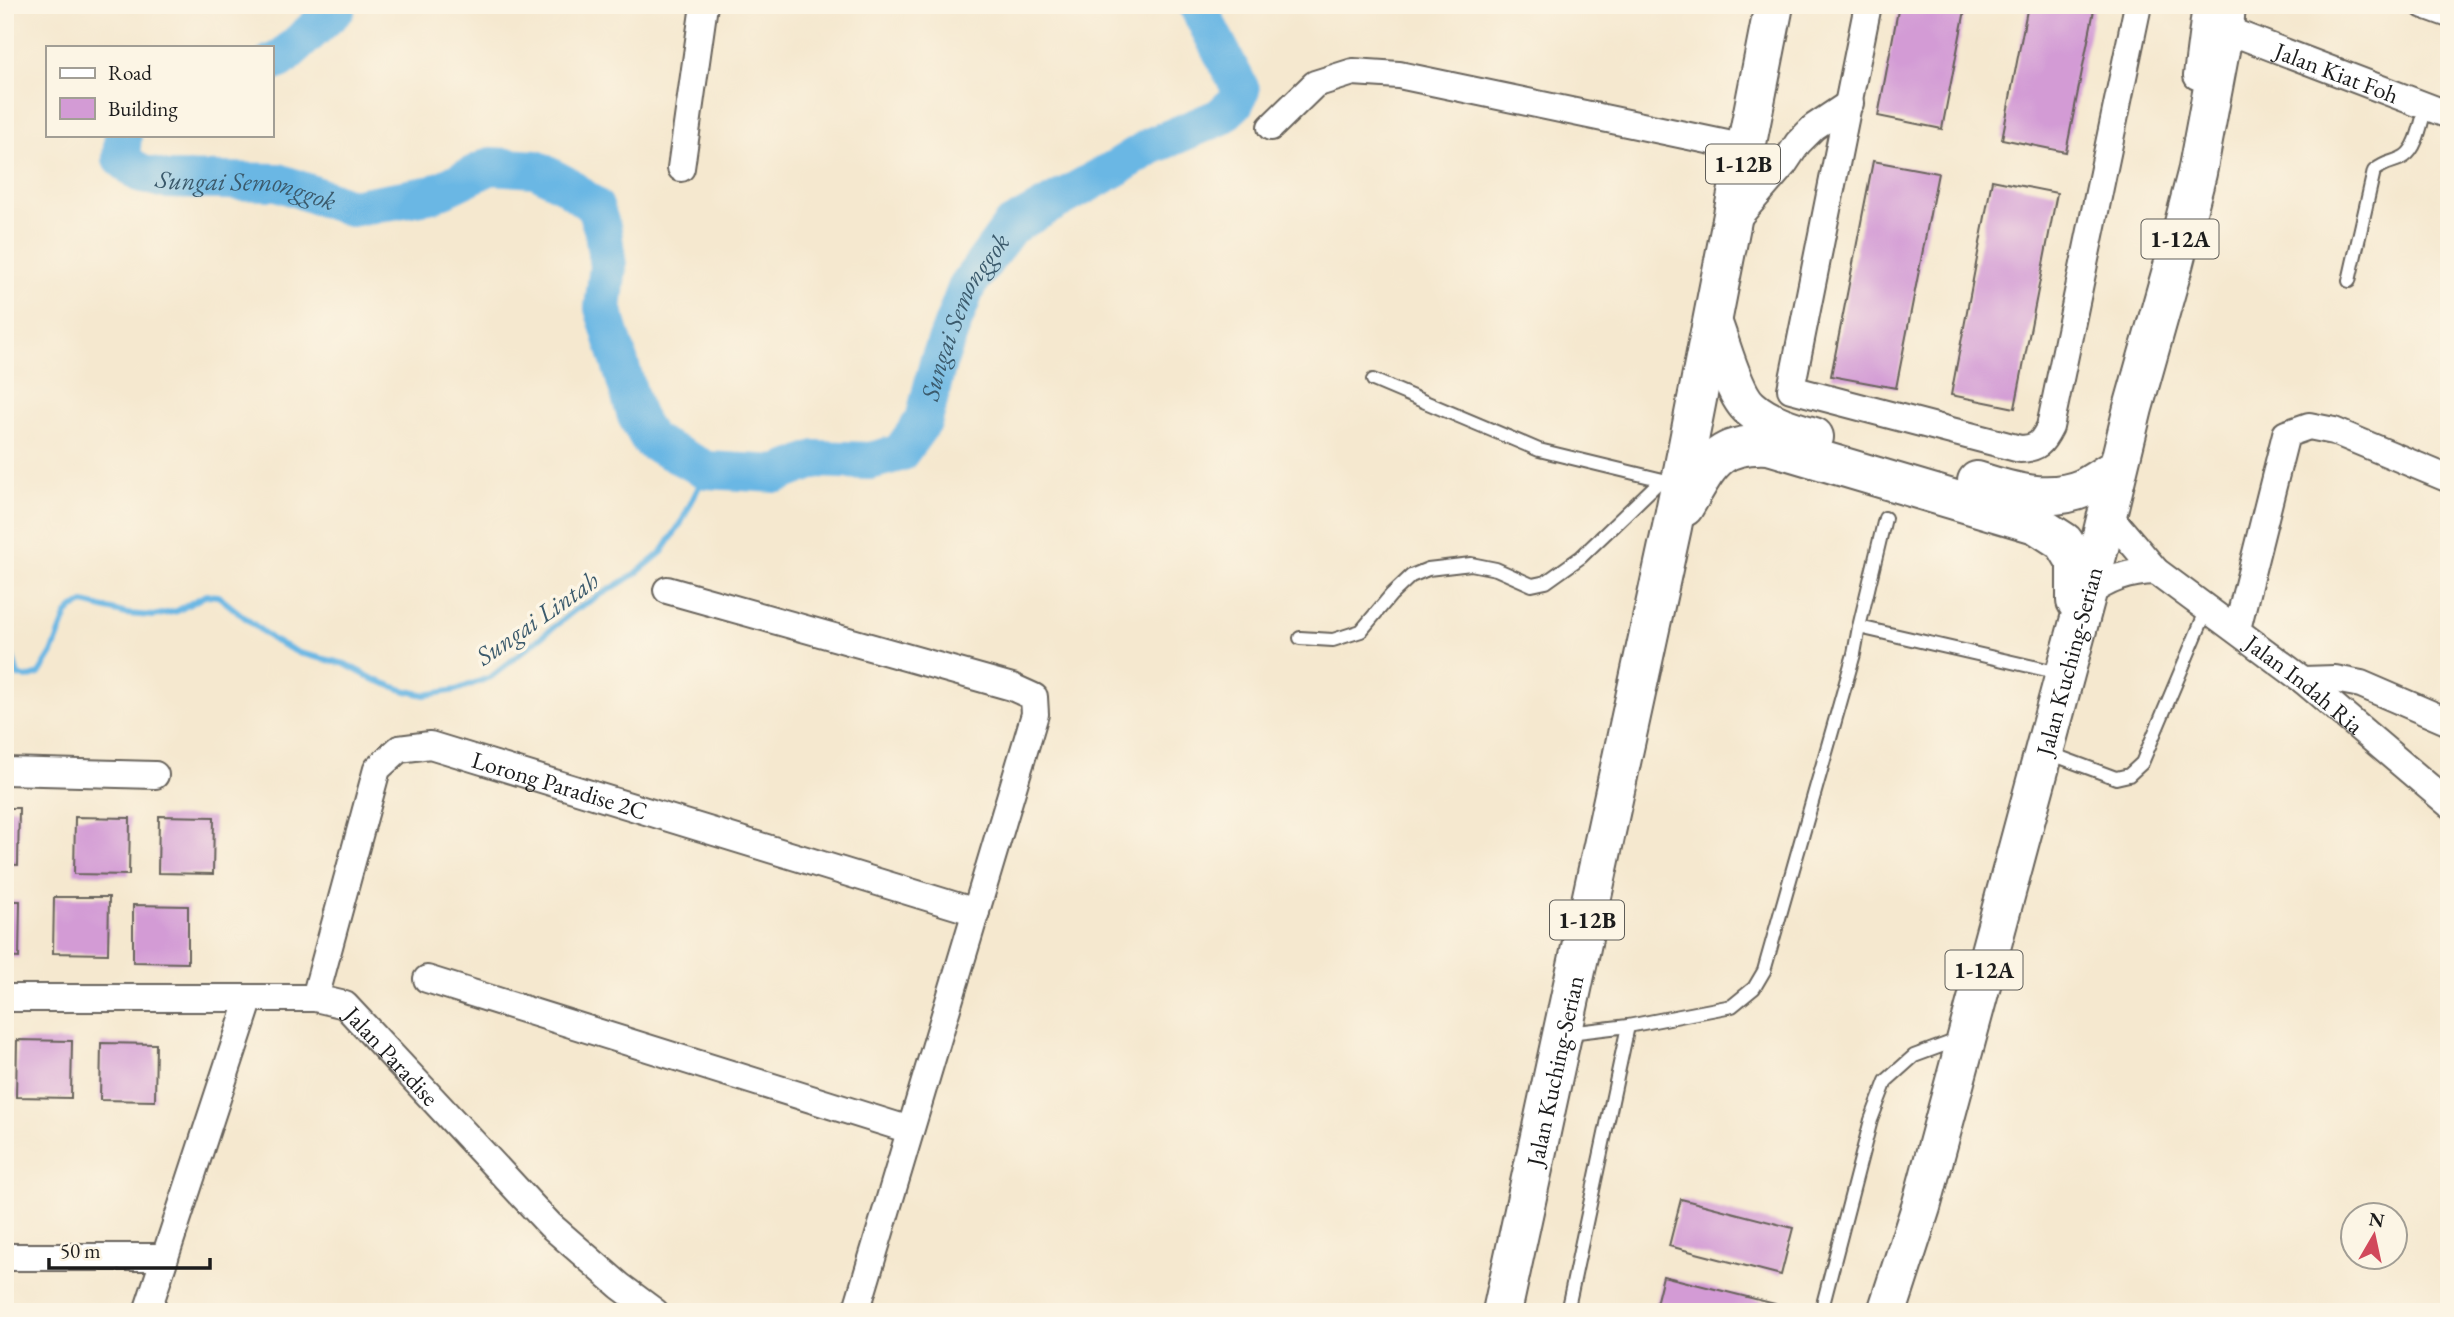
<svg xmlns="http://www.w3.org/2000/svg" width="2454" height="1317" viewBox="0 0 2454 1317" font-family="'EB Garamond',serif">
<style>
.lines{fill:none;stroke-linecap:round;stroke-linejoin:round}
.stream{stroke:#6ab7e4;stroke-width:6}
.river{stroke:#6ab7e4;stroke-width:38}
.building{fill:#d39bd5}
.lane-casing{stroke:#68635b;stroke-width:16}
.street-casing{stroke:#68635b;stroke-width:30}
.highway-casing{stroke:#68635b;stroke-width:42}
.lane{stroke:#fff;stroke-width:12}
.street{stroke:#fff;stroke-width:26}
.highway{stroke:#fff;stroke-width:38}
.labels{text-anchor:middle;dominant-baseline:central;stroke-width:7;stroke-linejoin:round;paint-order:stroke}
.shield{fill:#fcf5e5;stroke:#5f5d58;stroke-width:2}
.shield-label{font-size:23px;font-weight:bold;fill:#1c1c1c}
.street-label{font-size:24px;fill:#1c1c1c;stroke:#fcf5e5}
.water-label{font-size:26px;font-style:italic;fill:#3b5a6c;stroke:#fcf5e5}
</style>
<rect width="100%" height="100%" fill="#fcf5e5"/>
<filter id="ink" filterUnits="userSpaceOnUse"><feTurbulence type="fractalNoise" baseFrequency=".0143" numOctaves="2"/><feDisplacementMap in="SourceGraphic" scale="14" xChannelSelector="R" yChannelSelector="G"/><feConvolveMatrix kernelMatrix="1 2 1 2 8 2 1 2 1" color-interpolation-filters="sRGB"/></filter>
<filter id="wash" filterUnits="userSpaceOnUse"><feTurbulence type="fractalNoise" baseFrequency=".00686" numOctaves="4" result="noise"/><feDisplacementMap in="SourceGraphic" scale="28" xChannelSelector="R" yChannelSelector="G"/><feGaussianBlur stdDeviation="1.57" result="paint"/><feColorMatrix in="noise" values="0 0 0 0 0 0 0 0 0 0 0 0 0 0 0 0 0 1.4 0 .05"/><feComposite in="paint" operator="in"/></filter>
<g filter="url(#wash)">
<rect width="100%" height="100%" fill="#f5e8cf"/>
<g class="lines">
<polyline class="stream" points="5,644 10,648 18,675 27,678 39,674 52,653 67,614 73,608 84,603 127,614 153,616 177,611 206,595 218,596 273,640 299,653 345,664 373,679 403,690 425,695 456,690 491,677 575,610 634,575 662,552 681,523 707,470"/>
<g class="river">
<polyline points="271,63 280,60 337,8 337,5"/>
<path id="s1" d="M 123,135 L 121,158 L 139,173 L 166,180 L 278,182 L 351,208 L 433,194 L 491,166 L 536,169 L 566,185 L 595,207 L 603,231 L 608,266 L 603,308 L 636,416 L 650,441 L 707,470 L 777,474 L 816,459 L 870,461 L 900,453 L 924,420 L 938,363 L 967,286 L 1010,227 L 1116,168 L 1151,146 L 1220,117 L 1235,103 L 1241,90 L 1197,5"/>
</g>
</g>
<g id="blocks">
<g class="building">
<polygon points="1899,5 1966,5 1942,129 1878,116"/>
<polygon points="2028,5 2095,5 2066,152 2002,139"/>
<polygon points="1873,161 1938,173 1896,388 1831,376"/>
<polygon points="1992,180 2057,193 2015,408 1951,395"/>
<polygon points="5,808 19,808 18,865 5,864"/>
<polygon points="159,816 214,817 213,874 158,873"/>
<polygon points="75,817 130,818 129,875 74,874"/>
<polygon points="54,897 109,897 108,954 53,953"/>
<polygon points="5,901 20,901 19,958 5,957"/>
<polygon points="133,905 188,906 188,963 133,962"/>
<polygon points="17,1040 72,1041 71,1098 16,1097"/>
<polygon points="101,1043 156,1044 155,1101 100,1100"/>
<polygon points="1681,1199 1793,1228 1781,1275 1669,1246"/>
<polygon points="1663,1276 1775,1304 1773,1312 1654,1312"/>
</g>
</g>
</g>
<g filter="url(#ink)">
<use href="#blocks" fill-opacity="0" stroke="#68635b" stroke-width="2"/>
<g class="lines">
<g class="lane-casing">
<g id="lane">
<path d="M 2349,281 L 2374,171 C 2387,160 2395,163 2405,156 C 2418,147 2421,121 2426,107"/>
<polyline points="1373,380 1539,450 1667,481"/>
<polyline points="1859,627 1885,518"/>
<polyline points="1300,638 1333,640 1361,631 1391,595 1411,576 1428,569 1471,564 1496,569 1532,585 1546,582 1581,557 1661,480"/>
<polyline points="2046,752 2116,778 2129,775 2142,763 2207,609"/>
<polyline points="1569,1033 1628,1026 1732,1006 1754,988 1764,971 1854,654 1859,627 2060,673"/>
<polyline points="1567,1312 1628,1026"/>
<polyline points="1821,1312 1871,1120 1886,1081 1914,1056 1960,1039"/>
</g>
</g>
<g class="street-casing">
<g id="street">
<path d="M 1868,5 L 1791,389 L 2020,449 C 2038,448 2042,443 2050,427 L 2138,5"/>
<polyline points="2424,5 2449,14"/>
<path id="s2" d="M 2224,29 L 2449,115"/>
<polyline points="2197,76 2206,5"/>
<polyline points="1271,127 1315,84 1353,72 1399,75 1746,148"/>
<polyline points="681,168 704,5"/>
<polyline points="1734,222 1784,164 1798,143 1814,127 1850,103"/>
<path id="s3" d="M 2106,512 L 2156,571 L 2303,680 L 2449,804"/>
<polyline points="667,590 1012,687 1034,697 1035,714 856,1312"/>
<path d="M 2086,595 C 2109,579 2127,572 2156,571"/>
<polyline points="2237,629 2286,434 2309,426 2334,431 2449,479"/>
<polyline points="2303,680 2335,679 2361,684 2449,722"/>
<polyline points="5,771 155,775"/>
<polyline points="427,979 910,1130"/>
<path id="s4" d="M 5,998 L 315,998 L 345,1005 L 550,1225 L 620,1286 L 655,1312"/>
<path id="s5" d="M 315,998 L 377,769 L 399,749 L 430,745 L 976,912"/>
<polyline points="5,1257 165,1257"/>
<polyline points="147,1312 250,998"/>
</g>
</g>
<g class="highway-casing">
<g id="highway">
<path d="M 1713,324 C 1721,344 1734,395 1750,408 C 1766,423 1793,431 1814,437"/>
<path d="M 1977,481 C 2011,492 2049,503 2084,488 C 2095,482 2106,474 2117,468"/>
<path d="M 1684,507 C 1709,466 1715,442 1769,445 L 2036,524 L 2064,542 L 2076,562 L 2076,601"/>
<path id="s6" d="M 1502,1312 L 1672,527 L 1774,5"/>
<path id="s7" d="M 1887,1312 L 1921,1207 L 2099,548 L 2133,408 L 2172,270 L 2197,173 L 2224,29 L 2226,5"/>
</g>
</g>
<use href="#lane" class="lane"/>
<use href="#street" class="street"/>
<use href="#highway" class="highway"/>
</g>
</g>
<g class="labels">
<g class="shield">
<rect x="1706" y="144.5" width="74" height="39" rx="5"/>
<rect x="2141.5" y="219.5" width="77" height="39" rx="5"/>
<rect x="1550" y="900.5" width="74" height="39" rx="5"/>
<rect x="1945.5" y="950.5" width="77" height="39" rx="5"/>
</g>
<g class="shield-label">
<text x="1743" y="164">1-12B</text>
<text x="2180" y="239">1-12A</text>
<text x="1587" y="920">1-12B</text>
<text x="1984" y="970">1-12A</text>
</g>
<g class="street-label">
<text stroke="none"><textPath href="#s2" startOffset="121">Jalan Kiat Foh</textPath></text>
<text stroke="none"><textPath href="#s7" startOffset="676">Jalan Kuching-Serian</textPath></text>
<text stroke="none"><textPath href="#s3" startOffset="264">Jalan Indah Ria</textPath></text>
<text stroke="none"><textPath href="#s5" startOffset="434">Lorong Paradise 2C</textPath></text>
<text stroke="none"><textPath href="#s4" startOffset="410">Jalan Paradise</textPath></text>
<text stroke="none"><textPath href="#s6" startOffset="247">Jalan Kuching-Serian</textPath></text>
</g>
<g class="water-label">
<text stroke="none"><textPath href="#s1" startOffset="156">Sungai Semonggok</textPath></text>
<text stroke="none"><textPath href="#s1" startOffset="1185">Sungai Semonggok</textPath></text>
<text transform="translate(537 618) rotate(-35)">Sungai Lintah</text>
</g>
</g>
<rect width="2454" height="1317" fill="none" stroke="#fcf5e5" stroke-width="28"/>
<rect x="46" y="46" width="228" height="91" fill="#fcf5e5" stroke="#a29e95" stroke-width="2"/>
<rect x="60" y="68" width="35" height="10" fill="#ffffff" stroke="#a29e95" stroke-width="2"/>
<text x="108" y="80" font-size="21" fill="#1c1c1c">Road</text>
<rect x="60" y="98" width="35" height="21" fill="#d39bd5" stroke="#a29e95" stroke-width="2"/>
<text x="108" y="116" font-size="21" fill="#1c1c1c">Building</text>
<g transform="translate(2374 1236) rotate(9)"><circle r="33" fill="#fcf5e5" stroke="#a29e95" stroke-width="2"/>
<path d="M0-5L12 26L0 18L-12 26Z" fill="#d1495b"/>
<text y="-10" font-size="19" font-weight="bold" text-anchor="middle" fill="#1c1c1c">N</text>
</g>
<path d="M49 1258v10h161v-10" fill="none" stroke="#1c1c1c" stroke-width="3.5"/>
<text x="60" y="1258" font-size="21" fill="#1c1c1c" stroke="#fcf5e5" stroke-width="5" paint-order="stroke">50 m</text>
</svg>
